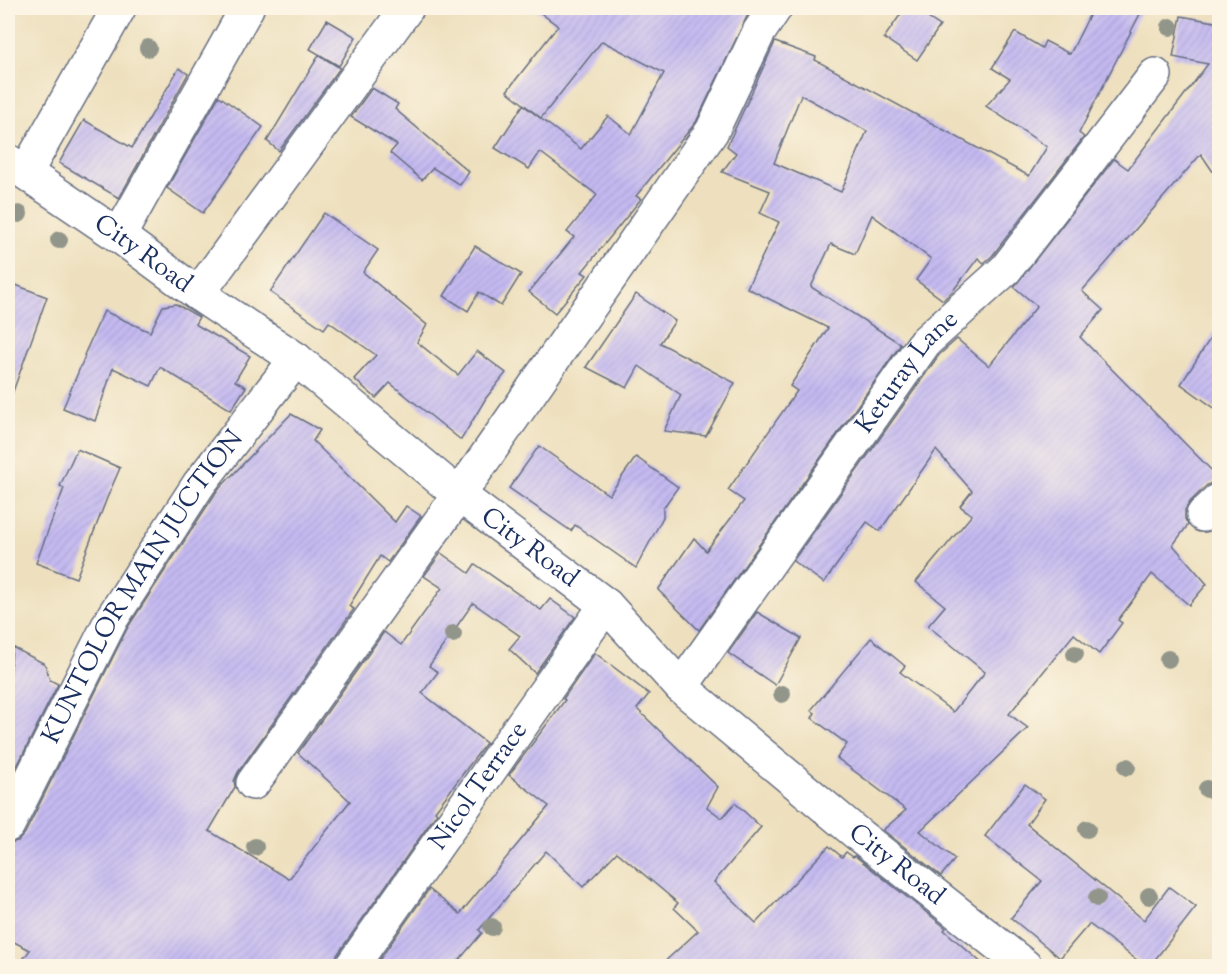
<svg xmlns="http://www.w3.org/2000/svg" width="1227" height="974" viewBox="0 0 1227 974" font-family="'Sorts Mill Goudy',serif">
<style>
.building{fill:url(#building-hatch);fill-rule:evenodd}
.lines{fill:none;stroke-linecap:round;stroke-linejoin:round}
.street-casing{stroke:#656d80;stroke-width:36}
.secondary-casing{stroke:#656d80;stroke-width:36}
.street{stroke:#fff;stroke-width:33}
.secondary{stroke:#fff;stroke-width:33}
.tree{fill:#92968a}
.labels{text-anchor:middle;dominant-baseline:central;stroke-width:5;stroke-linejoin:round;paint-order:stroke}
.street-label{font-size:26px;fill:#1b2f5e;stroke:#fcf5e5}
</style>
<defs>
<pattern id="building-hatch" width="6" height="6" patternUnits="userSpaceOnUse" patternTransform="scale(1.5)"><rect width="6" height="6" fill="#c5baf1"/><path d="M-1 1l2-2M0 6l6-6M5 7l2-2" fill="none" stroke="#a9a0d1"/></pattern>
</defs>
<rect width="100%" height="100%" fill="#fcf5e5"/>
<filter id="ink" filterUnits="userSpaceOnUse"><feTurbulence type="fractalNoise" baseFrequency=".0167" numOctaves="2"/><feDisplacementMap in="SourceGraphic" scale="12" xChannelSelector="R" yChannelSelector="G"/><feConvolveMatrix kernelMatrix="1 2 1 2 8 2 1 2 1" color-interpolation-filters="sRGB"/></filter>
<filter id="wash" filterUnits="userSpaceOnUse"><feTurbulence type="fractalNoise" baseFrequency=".008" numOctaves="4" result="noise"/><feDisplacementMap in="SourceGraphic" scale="24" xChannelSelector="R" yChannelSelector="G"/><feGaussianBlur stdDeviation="1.35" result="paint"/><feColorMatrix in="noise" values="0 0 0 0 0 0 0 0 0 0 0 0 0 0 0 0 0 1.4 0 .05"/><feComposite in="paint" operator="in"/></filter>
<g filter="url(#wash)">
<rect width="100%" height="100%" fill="#eee0be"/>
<g id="blocks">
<g class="building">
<polygon points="534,8 751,8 696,122 636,196 641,199 582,272 587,275 555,313 529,292 574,237 567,232 597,195 540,152 529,169 495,148 523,105 581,149 608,116 631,134 664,73 602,41 541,118 507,91 558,26"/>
<polygon points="905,8 913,8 940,26 917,60 884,38"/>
<path d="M 1093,8 L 1143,8 L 1079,133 L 1084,137 L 992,256 L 984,263 L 978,258 L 952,292 L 943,300 L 916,280 L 931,259 L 872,215 L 855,254 L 831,244 L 811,287 L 901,344 L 699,630 L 658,590 L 694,538 L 706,551 L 744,501 L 728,490 L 797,391 L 790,386 L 828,328 L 747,288 L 779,222 L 760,213 L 770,191 L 722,172 L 736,153 L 727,146 L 775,42 L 816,57 L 815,60 L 1029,176 L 1047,147 L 986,106 L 1010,79 L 992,68 L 1015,32 L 1042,48 L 1045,41 L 1070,54 ZM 801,95 L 867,131 L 841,192 L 774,163 Z"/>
<polygon points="1181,16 1220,23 1220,182 1201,154 1082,291 1103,310 1080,337 1220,479 1207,485 1190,502 1185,510 1185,519 1188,525 1173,545 1207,584 1189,605 1152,574 1118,620 1122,623 1099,654 1074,634 1009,714 1028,728 920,831 955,859 941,876 883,830 906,810 837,758 847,744 812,718 815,713 811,710 871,638 905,666 900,672 953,712 985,672 928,626 945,606 916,582 972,515 960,506 972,491 936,450 880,531 867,522 824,583 793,561 939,355 957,339 989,366 1037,306 1014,287 1114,159 1128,169 1208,64 1173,57"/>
<polygon points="327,20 356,37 339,66 310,49"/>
<polygon points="319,55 340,68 279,151 267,141"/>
<polygon points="179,68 188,74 119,198 59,163 84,120 132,148"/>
<polygon points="372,88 398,104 395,109 469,172 460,185 433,168 422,180 390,153 397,145 351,117"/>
<polygon points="219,96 263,127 203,213 167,188"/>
<polygon points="324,213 378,250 363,272 427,325 417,342 458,375 477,351 506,373 486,398 461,440 390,383 376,398 354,379 376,355 329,322 324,329 270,292"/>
<polygon points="475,246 521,274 501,306 479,292 468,311 444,296"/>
<polygon points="8,282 47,297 11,397 8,397"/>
<polygon points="636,294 675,321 660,343 735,383 706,436 664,431 681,395 639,366 627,388 586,367"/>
<polygon points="176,304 199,317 195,324 250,356 235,381 246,387 231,410 160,367 151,386 113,368 95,421 63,408 85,356 84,355 104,311 150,332 163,306"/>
<polygon points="1220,323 1220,412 1181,384"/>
<polygon points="291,414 320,430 313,441 395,522 406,506 421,516 388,562 380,556 349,606 354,609 238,772 234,781 235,787 209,831 289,879 350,801 298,753 384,632 401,645 442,588 424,576 441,553 469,573 475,564 541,610 550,599 575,617 535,673 509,649 520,636 473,603 429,666 438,672 422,693 486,743 435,811 437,813 337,955 334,966 18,966 30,950 8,939 8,843 18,841 25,833 128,627 217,491"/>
<polygon points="539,446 609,495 636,457 678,487 663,508 663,517 636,568 575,525 571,531 509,488"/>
<polygon points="77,449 120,468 107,498 76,578 36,563 64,488 60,486"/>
<polygon points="757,612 801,638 775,685 728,653"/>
<polygon points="12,647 45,664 50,680 58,684 8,784 8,706"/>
<polygon points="595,653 649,694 637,709 718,787 707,807 722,818 735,803 761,827 714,882 756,923 829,846 842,857 846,852 853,857 855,856 946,928 944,930 985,966 660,966 698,931 674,908 678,903 617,852 583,887 546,851 479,930 482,933 454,966 375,966 429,889 460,914 549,806 509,775 565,700 563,699"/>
<polygon points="1025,784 1045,799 1027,824 1144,920 1169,887 1196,907 1150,966 1145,966 1089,924 1060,958 1011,918 1042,881 985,836"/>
</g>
</g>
</g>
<g filter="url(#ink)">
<use href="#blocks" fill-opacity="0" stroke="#656d80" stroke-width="1.5"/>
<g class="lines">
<g class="street-casing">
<g id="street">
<polyline points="26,172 119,8"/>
<polyline points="119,236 247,8"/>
<polyline points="198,294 407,8"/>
<polyline points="1203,515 1220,499"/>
<path id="s1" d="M 681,687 L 925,342 L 1006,269 L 1155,75"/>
<polyline points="253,783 459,495 712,131 759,32 775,8"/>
<path id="s2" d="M 8,825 L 112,618 L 199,484 L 296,359"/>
<path id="s3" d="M 352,966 L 606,605"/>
</g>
</g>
<g class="secondary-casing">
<g id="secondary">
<path id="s4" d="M 8,161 L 119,236 L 198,294 L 296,359 L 459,495 L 606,605 L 681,687 L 860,836 L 1025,966"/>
</g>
</g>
<use href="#street" class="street"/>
<use href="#secondary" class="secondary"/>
</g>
<g class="tree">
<circle cx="1170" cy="27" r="9"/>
<circle cx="148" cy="48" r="9"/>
<circle cx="19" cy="214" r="9"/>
<circle cx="59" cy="240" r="9"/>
<circle cx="453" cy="634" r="9"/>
<circle cx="1075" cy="654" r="9"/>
<circle cx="1168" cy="659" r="9"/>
<circle cx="782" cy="694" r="9"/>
<circle cx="1127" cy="767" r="9"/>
<circle cx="1207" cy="789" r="9"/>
<circle cx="1087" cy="829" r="9"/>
<circle cx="255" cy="847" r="9"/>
<circle cx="1149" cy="896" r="9"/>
<circle cx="1097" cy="898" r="9"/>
<circle cx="492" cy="927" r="9"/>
</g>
</g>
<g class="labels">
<g class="street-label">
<text stroke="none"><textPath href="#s4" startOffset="164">City Road</textPath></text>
<text stroke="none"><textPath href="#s1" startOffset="388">Keturay Lane</textPath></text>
<text stroke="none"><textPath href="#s4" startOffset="650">City Road</textPath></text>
<text stroke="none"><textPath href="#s2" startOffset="274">KUNTOLOR MAIN JUCTION</textPath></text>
<text stroke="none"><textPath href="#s3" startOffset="220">Nicol Terrace</textPath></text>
<text stroke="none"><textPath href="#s4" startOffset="1136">City Road</textPath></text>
</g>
</g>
<rect width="1227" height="974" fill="none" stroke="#fcf5e5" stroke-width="30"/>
</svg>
